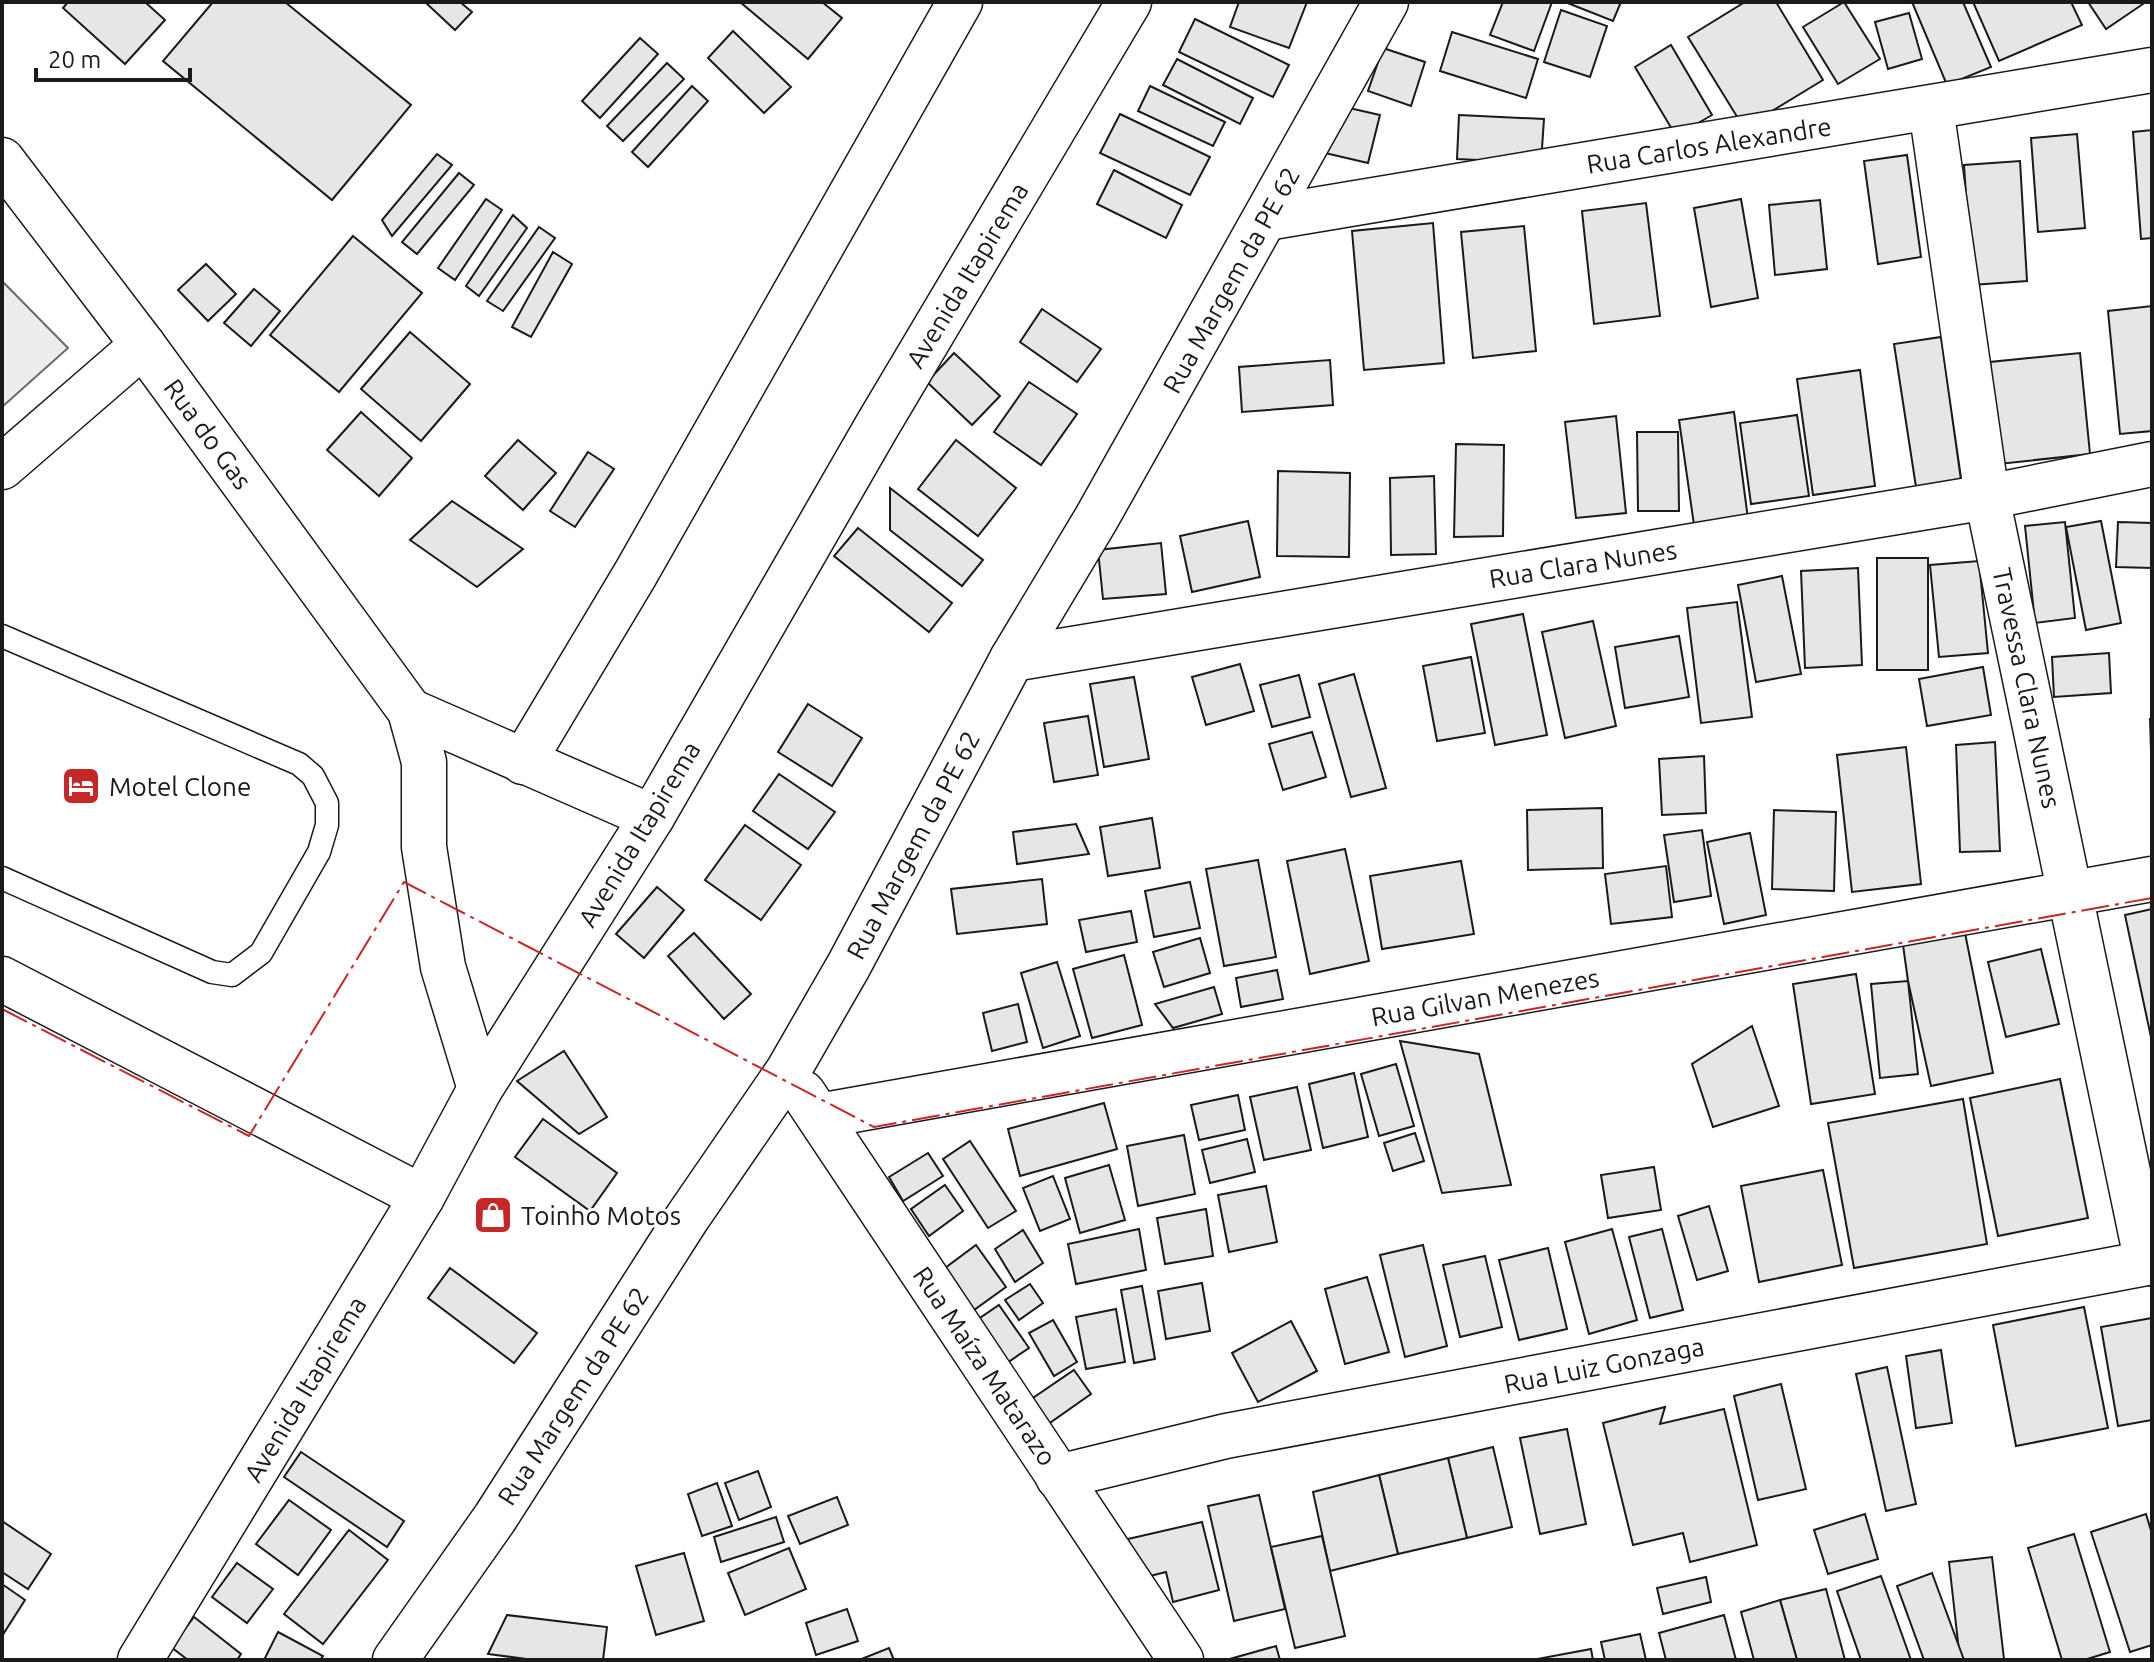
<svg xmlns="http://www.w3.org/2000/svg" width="2154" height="1662" viewBox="0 0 2154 1662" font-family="Ubuntu,sans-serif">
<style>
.green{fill:#ededed;stroke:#6a6a6a;stroke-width:2}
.building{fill:#e6e6e6;stroke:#1a1a1a;stroke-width:2}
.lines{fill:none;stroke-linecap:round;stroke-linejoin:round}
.lane-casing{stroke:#1a1a1a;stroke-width:25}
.street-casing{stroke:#1a1a1a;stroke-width:47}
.primary-casing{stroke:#1a1a1a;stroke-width:47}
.lane{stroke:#fff;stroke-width:22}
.street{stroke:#fff;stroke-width:44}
.primary{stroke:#fff;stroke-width:44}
.power{stroke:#c62828;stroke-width:2;stroke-dasharray:28 6 4 6;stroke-linecap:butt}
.labels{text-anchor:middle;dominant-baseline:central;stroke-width:6;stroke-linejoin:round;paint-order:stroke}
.street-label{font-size:26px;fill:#1a1a1a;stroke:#fff}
.poi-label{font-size:26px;fill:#1a1a1a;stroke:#fff;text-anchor:start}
</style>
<rect width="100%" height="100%" fill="#fff"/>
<polygon class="green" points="2,281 68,348 2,407"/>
<g class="building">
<polygon points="68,2 145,2 165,20 125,64 63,8"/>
<polygon points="213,2 285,2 411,105 332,200 163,61"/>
<polygon points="425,2 460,2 472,12 455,30"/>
<polygon points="740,2 822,2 842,18 808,59"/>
<polygon points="1239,2 1307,2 1289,48 1230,27"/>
<polygon points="1503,2 1552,2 1534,51 1490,35"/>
<polygon points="1565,2 1621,2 1613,21"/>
<polygon points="1745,2 1776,2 1823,80 1744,128 1688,37"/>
<polygon points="1844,2 1880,59 1838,84 1803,27"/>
<polygon points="1912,2 1963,2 1991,67 1947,85"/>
<polygon points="1973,2 2071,2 2082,25 1999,61"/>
<polygon points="2088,2 2142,2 2143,4 2106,29"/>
<polygon points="1561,10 1607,26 1590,77 1544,62"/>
<polygon points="1909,13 1922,59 1888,69 1875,22"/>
<polygon points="1195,19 1289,65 1273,97 1179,52"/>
<polygon points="733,31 791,87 764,113 708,58"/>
<polygon points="1452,32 1538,59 1526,98 1440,71"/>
<polygon points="640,38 658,54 600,118 582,101"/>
<polygon points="1671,45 1712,115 1676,136 1635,67"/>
<polygon points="1383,48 1425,62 1411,106 1368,91"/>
<polygon points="1177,59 1253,98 1240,124 1163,85"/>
<polygon points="667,63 684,79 623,141 607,126"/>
<polygon points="692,86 708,101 648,167 632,152"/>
<polygon points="1150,86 1225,122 1213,146 1138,111"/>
<polygon points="1336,105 1380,115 1368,163 1325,153"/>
<polygon points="1120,114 1210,157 1190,195 1100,153"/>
<polygon points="1459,115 1544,119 1541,163 1457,159"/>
<polygon points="2152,130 2152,238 2141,239 2133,132"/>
<polygon points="2077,134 2085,228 2038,232 2031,138"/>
<polygon points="437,154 452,165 392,236 382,220"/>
<polygon points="1907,155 1921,257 1878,264 1864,161"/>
<polygon points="2020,161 2027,281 1972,285 1964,165"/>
<polygon points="1114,170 1182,205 1166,238 1097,204"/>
<polygon points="459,173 474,185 417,254 402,242"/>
<polygon points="486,199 502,210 455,280 438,268"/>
<polygon points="1741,199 1758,298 1711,307 1694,208"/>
<polygon points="1820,200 1827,269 1775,275 1769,205"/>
<polygon points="1646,203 1660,316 1594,324 1582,211"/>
<polygon points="513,215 527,228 479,296 466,286"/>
<polygon points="1433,223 1444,363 1364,370 1352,231"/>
<polygon points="1524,226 1536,351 1473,358 1461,232"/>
<polygon points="539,227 555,238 503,311 487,301"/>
<polygon points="353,236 422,293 339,392 270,335"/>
<polygon points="553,252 572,264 531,337 512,327"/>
<polygon points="206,264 236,294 208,321 178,290"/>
<polygon points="254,289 280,311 251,346 224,323"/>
<polygon points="2152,306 2152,431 2120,434 2108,311"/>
<polygon points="1042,309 1101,349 1077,382 1020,342"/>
<polygon points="410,332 470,384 421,441 361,389"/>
<polygon points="1941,337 1961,480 1916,487 1894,344"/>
<polygon points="954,353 1000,396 972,425 927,382"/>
<polygon points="2080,353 2090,454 1999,464 1990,362"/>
<polygon points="1330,360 1333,405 1242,412 1239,367"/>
<polygon points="1860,370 1875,486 1813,495 1797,379"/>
<polygon points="1029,382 1077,414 1041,465 994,432"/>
<polygon points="361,412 412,458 379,496 327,450"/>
<polygon points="1734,412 1748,519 1694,525 1679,420"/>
<polygon points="1797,415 1809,496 1751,504 1740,423"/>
<polygon points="1616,416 1626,513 1576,518 1565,422"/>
<polygon points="1637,432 1678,432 1679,511 1638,511"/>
<polygon points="518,440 556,473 523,510 485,476"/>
<polygon points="956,440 1016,488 978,536 918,489"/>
<polygon points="1456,444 1504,445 1503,536 1454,537"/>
<polygon points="588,452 614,469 575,527 550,511"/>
<polygon points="1278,471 1350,473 1349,557 1277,556"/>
<polygon points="1434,476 1436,554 1391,555 1390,478"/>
<polygon points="890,488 983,560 962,586 890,530"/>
<polygon points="452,501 523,549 477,587 410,540"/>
<polygon points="1248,521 1260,577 1192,592 1180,536"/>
<polygon points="2101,521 2121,623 2086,630 2066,527"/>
<polygon points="2065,522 2075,618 2035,623 2025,526"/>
<polygon points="2118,522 2152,523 2152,568 2116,567"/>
<polygon points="858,528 952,603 929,632 834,556"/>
<polygon points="1161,543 1166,594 1103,599 1098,550"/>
<rect x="1877" y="558" width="51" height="112"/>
<polygon points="1979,561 1988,653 1939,657 1930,565"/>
<polygon points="1858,568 1862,665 1805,668 1801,571"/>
<polygon points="1782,576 1801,674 1756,682 1738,585"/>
<polygon points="1737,602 1752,717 1701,723 1687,608"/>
<polygon points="1523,614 1547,735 1495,745 1471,624"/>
<polygon points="1593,621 1616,726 1565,738 1542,632"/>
<polygon points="1679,636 1689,697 1625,708 1615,647"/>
<polygon points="2109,653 2111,693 2054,697 2052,657"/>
<polygon points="1471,657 1485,733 1437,741 1423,666"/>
<polygon points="1240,664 1254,711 1206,725 1192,677"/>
<polygon points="1983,667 1991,715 1927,726 1919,679"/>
<polygon points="1354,674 1386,788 1351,797 1319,684"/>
<polygon points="1299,675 1310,717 1272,727 1260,685"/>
<polygon points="1134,677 1149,759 1104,767 1090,684"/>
<polygon points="808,704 862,738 832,786 778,752"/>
<polygon points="1088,716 1098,775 1054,782 1044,723"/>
<polygon points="2150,719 2152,719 2152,781"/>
<polygon points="1312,732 1326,777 1283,790 1269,744"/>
<polygon points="1995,742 2000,851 1960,852 1956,745"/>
<polygon points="1906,747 1921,884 1852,892 1837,755"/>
<polygon points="1704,756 1706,813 1662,815 1659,759"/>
<polygon points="779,774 835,812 808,849 753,811"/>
<polygon points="1602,808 1603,868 1528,870 1527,810"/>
<polygon points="1774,810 1836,812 1834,891 1772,889"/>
<polygon points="1152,818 1160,868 1108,876 1100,827"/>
<polygon points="1076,824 1089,854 1017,864 1013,832"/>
<polygon points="745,825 801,865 761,920 705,880"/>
<polygon points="1702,830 1711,896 1674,902 1664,835"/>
<polygon points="1750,833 1766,915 1724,924 1707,842"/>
<polygon points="1345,849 1369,961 1310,974 1287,861"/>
<polygon points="1258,860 1276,957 1224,966 1206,869"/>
<polygon points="1461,861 1474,934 1382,949 1370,876"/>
<polygon points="1666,866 1672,917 1611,924 1605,874"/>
<polygon points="1042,879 1047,924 957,934 951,889"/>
<polygon points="1190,882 1200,928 1154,937 1145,891"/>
<polygon points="657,887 684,910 644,958 616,934"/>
<polygon points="2152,909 2152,1042 2125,915"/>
<polygon points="1131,911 1137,942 1086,952 1079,920"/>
<polygon points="694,933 751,994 724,1019 668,956"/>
<polygon points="1965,933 1993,1073 1931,1086 1908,981 1903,945"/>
<polygon points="1200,938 1210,973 1164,987 1153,952"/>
<polygon points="2041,949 2059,1024 2006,1037 1988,962"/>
<polygon points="1124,955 1142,1025 1092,1038 1073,969"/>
<polygon points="1057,962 1080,1036 1043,1048 1021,973"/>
<polygon points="1277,970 1283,999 1241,1007 1236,978"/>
<polygon points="1856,974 1875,1094 1811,1104 1793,984"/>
<polygon points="1908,981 1918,1074 1880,1078 1871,984"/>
<polygon points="1214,987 1222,1014 1173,1028 1155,1004"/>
<polygon points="1018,1004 1027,1042 992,1051 983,1013"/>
<polygon points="1752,1026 1779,1106 1713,1127 1692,1064"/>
<polygon points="1400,1041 1479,1054 1511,1185 1442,1193"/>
<polygon points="564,1051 607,1117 579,1134 517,1081"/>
<polygon points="1396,1064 1414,1126 1379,1136 1361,1074"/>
<polygon points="1354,1073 1368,1137 1323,1148 1309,1084"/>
<polygon points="2060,1079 2088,1218 1998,1236 1970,1098"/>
<polygon points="1297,1087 1311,1150 1264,1160 1250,1097"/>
<polygon points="1238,1095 1245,1130 1199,1140 1191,1105"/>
<polygon points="1963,1099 1987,1244 1854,1268 1828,1123"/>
<polygon points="1104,1103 1117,1149 1020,1176 1008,1129"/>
<polygon points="543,1119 617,1173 590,1211 515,1157"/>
<polygon points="1415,1133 1424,1161 1393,1171 1384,1143"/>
<polygon points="1184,1135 1195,1194 1138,1206 1127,1146"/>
<polygon points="1247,1139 1255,1172 1210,1183 1202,1150"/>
<polygon points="970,1141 1016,1211 988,1228 943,1159"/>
<polygon points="928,1153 943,1176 903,1201 889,1177"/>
<polygon points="1109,1165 1125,1220 1080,1233 1065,1178"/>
<polygon points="1654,1167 1661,1210 1608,1218 1601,1175"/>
<polygon points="1823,1170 1842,1265 1759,1282 1741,1186"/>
<polygon points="1053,1176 1070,1219 1040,1231 1023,1188"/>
<polygon points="945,1185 963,1211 929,1236 911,1209"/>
<polygon points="1266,1186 1277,1242 1229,1252 1218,1195"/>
<polygon points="1709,1206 1728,1271 1697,1280 1678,1216"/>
<polygon points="1206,1209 1213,1256 1165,1264 1157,1218"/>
<polygon points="1139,1229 1146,1270 1076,1284 1068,1244"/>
<polygon points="1612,1229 1637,1320 1589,1334 1565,1242"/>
<polygon points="1662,1229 1683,1310 1650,1318 1629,1237"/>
<polygon points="1023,1230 1043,1263 1015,1282 995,1249"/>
<polygon points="976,1245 1006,1287 967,1315 937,1274"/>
<polygon points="1423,1245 1447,1346 1405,1357 1380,1255"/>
<polygon points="1548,1248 1567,1329 1519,1340 1499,1260"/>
<polygon points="1485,1256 1502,1327 1460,1337 1443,1265"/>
<polygon points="450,1268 537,1333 514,1363 428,1298"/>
<polygon points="1367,1277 1389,1352 1345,1364 1325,1289"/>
<polygon points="1202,1283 1210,1331 1166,1339 1158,1291"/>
<polygon points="1030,1284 1043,1303 1019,1320 1005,1300"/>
<polygon points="1142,1286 1155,1359 1134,1363 1121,1290"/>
<polygon points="999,1305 1029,1348 1001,1367 971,1324"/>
<polygon points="2084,1307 2108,1428 2016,1446 1993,1325"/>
<polygon points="1116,1309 1125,1362 1086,1369 1076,1317"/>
<polygon points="2152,1318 2152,1420 2118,1426 2101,1327"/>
<polygon points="1053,1320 1077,1362 1054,1376 1029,1333"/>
<polygon points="1291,1321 1317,1371 1258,1402 1232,1353"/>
<polygon points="1941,1350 1952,1423 1916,1428 1906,1356"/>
<polygon points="1887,1367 1916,1504 1886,1511 1856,1374"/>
<polygon points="1074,1370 1091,1394 1044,1427 1027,1402"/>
<polygon points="1781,1384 1806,1489 1758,1500 1734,1396"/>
<polygon points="1665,1407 1660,1424 1724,1409 1757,1545 1690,1562 1683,1533 1633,1545 1603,1423"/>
<polygon points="1567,1429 1586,1524 1540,1534 1520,1438"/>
<polygon points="1493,1447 1512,1527 1467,1538 1448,1458"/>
<polygon points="301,1452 404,1521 387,1547 284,1477"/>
<polygon points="1448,1458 1467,1538 1398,1554 1379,1475"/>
<polygon points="758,1471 771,1507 739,1520 725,1483"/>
<polygon points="1379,1475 1398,1554 1330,1571 1313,1492"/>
<polygon points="717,1483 732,1526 702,1536 688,1494"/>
<polygon points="1259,1495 1285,1609 1234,1621 1208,1506"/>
<polygon points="837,1497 848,1525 800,1544 788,1516"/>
<polygon points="289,1500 331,1530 298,1575 256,1544"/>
<polygon points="1865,1514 1878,1559 1828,1574 1814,1530"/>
<polygon points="2146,1514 2152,1534 2152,1645 2130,1652 2091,1532"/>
<polygon points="776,1517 784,1542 721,1562 714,1537"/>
<polygon points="2,1521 51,1554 28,1589 2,1572"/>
<polygon points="1202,1522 1219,1590 1173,1602 1166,1572 1142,1578 1128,1539"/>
<polygon points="349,1530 388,1560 323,1644 284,1614"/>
<polygon points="2074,1534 2110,1652 2084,1660 2062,1660 2028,1548"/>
<polygon points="1322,1536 1345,1636 1295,1648 1271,1547"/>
<polygon points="789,1548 806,1589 745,1615 728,1573"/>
<polygon points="684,1553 704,1621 656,1635 636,1566"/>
<polygon points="1992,1557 2004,1659 1960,1660 1949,1562"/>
<polygon points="237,1563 273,1589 247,1623 212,1597"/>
<polygon points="1932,1573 1964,1660 1924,1660 1897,1586"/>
<polygon points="1881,1576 1911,1660 1861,1660 1837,1591"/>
<polygon points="1706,1577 1711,1602 1663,1614 1657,1588"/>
<polygon points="2,1584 25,1600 2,1636"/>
<polygon points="1826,1589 1845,1660 1797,1660 1780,1600"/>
<polygon points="1780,1600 1797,1660 1754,1660 1741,1612"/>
<polygon points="847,1609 858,1641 816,1655 806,1623"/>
<polygon points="507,1615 607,1627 603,1660 534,1660 488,1654"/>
<polygon points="1724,1615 1736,1660 1666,1660 1659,1633"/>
<polygon points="194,1617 241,1654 237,1660 188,1660 171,1647"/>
<polygon points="278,1632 323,1656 320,1660 264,1660"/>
<polygon points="1640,1634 1646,1660 1605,1660 1601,1642"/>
<polygon points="1276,1646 1280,1660 1226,1660"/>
<polygon points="889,1648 894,1660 859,1660"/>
<polygon points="1591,1649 1593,1660 1537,1660 1537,1659"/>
</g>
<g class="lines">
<g class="lane-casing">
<polyline id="lane" points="2,636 299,764 313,776 327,803 327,825 319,852 261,953 232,975 212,972 2,878"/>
</g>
<g class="street-casing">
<g id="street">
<polyline points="1931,108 1987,497 2147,1263"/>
<polyline points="2,160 143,345 410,711 424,762 424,847 443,967 480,1089"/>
<polyline points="1266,218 2152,70"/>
<polyline points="2,467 143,345"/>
<polyline points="1012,659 1987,497 2152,464"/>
<polyline points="410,711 652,817"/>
<polyline points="523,762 636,573 960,2"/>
<polyline points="2,979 422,1197"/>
<polyline points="803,1093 1181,1660"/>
<polyline points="819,1116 2152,879"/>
<polyline points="1058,1477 1226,1436 2152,1262"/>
<polyline points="395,1660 495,1518 687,1218 788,1071 849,965 1012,659 1096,519 1386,2"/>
</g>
</g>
<g class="primary-casing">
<polyline id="primary" points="140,1660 422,1197 480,1089 652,817 877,426 1129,2"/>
</g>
<use href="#lane" class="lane"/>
<use href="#street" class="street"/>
<use href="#primary" class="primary"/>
<polyline class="power" points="2,1009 249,1136 404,882 874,1127 2152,898"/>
</g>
<defs>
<g id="hotel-square" transform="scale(2)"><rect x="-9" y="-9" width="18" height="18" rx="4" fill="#c62828" stroke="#fff"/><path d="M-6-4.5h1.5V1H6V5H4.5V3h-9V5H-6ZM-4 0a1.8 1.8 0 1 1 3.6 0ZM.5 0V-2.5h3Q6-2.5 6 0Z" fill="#fff"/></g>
<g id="shop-square" transform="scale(2)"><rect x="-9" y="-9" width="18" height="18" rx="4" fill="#c62828" stroke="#fff"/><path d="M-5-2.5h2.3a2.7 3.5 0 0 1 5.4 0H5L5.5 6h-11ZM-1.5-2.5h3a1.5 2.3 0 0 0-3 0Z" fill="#fff"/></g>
</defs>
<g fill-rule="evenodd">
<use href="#hotel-square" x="81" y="786"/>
<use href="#shop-square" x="493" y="1215"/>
</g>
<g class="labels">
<g class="street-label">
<text transform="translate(1709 145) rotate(-9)">Rua Carlos Alexandre</text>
<text transform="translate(967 275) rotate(-59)">Avenida Itapirema</text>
<text transform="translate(1231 280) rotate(-61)">Rua Margem da PE 62</text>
<text transform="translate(208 434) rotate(54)">Rua do Gas</text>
<text transform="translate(1583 564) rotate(-9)">Rua Clara Nunes</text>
<text transform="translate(2027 688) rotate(78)">Travessa Clara Nunes</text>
<text transform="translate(639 834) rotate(-59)">Avenida Itapirema</text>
<text transform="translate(913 845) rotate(-62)">Rua Margem da PE 62</text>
<text transform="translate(1485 997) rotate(-10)">Rua Gilvan Menezes</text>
<text transform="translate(1604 1365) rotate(-11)">Rua Luiz Gonzaga</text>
<text transform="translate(985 1366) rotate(56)">Rua Maíza Matarazo</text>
<text transform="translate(305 1389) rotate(-59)">Avenida Itapirema</text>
<text transform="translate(573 1396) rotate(-57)">Rua Margem da PE 62</text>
</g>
<g class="poi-label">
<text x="109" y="786">Motel Clone</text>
<text x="521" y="1215">Toinho Motos</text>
</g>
</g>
<rect width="2154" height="1662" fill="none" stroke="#1a1a1a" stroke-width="8"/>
<path d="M36 68v12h154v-12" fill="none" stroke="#1a1a1a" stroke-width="4"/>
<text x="48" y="68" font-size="24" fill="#1a1a1a" stroke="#ffffff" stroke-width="6" paint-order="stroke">20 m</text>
</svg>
